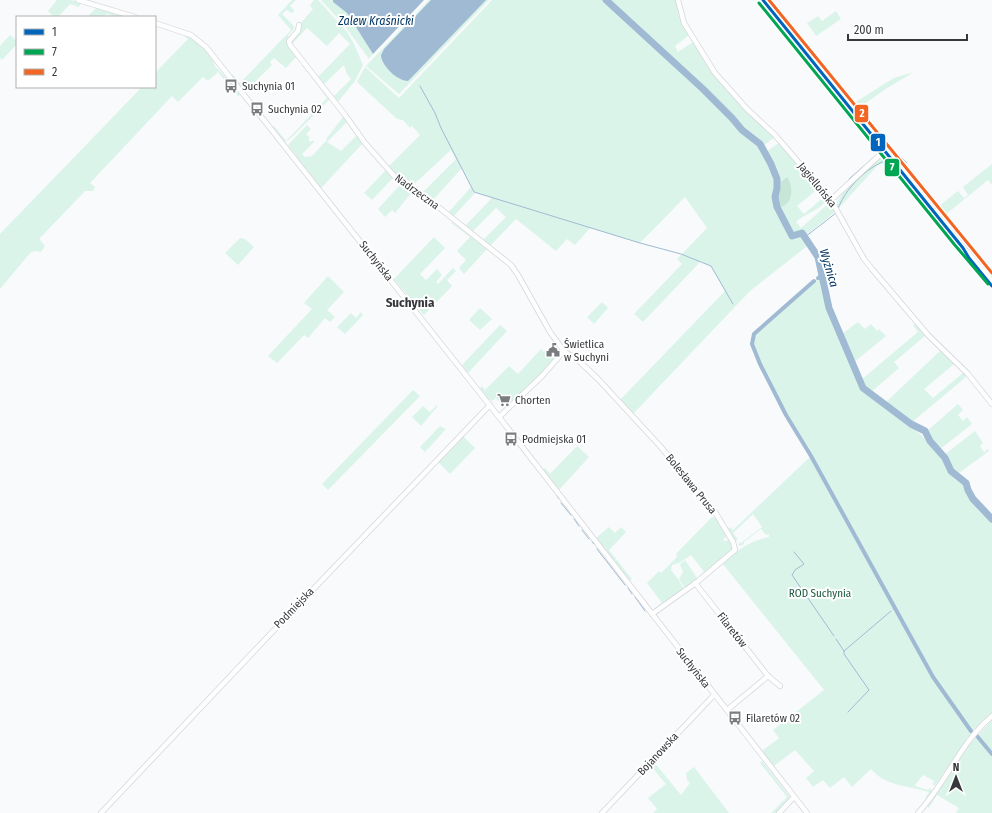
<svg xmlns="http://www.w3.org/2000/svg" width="992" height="813" viewBox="0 0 992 813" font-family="'Fira Sans Condensed',sans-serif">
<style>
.green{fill:#dbf4e9}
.forest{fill:#c8e6d8}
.water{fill:#a0bad3}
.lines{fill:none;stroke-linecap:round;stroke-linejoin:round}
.stream{stroke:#a0bad3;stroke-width:1}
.canal{stroke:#a0bad3;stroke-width:4}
.river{stroke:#a0bad3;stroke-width:7}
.minor-casing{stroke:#d5d6d9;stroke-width:6}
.minor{stroke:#fefeff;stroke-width:4.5}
.bus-1-casing{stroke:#fff;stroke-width:6}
.bus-2-casing{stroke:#fff;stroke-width:6}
.bus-3-casing{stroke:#fff;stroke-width:6}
.bus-1{stroke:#0065bd;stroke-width:3}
.bus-2{stroke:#00a651;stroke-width:3}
.bus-3{stroke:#f26522;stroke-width:3}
.labels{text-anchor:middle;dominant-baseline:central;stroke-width:4;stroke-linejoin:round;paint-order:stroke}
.poi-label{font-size:11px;fill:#37383b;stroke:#fff;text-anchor:start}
.street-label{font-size:11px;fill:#37383b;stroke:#fff}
.park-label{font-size:11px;fill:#19593f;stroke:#fff}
.water-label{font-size:12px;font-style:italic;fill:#003664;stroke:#fff}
.quarter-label{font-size:13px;font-weight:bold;fill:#37383b;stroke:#fff}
.line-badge{stroke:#fff;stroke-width:1.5}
.badge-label{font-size:11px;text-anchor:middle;font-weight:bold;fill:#fff}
</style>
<rect width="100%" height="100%" fill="#f8fafc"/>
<g class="green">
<polygon points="57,0 71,0 81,3 79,7 70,4 58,17 54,17 48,11"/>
<polygon points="292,0 296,0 290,6 295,11 291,13 287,10 282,14 294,26 294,29 288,35 289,38 288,40 305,68 296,57 286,68 274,58 270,62 272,65 245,92 232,75 234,74 233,75 240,83 291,30 278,15"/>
<path d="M 314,0 L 318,0 L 347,32 L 354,44 L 363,65 L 355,81 L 337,103 L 332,96 L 334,96 L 351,79 L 347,74 L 344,65 L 324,84 L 329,91 L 328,91 L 311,68 L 318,77 L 350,44 L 339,33 L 327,46 L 307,28 L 291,45 C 290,34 306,17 313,9 L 310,6 L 311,4 Z"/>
<polygon points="321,0 333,0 333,2 347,13 373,54 369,59 344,25"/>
<polygon points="429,0 489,0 399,94 366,66"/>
<path d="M 492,0 L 676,0 L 679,16 L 689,35 L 675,46 L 678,52 L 693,42 L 711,69 L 775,137 L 763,146 L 766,152 L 780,142 L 819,188 L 797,206 L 804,214 L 823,198 L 827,198 C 825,208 804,214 796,222 L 801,228 L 828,204 L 831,205 L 836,211 L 805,236 L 811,243 L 750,291 L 633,414 L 620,400 L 725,291 L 711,266 L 700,262 L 643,322 L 634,314 L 682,264 L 677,259 L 707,228 L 685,197 L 640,243 L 590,228 L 575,245 L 567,239 L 556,251 L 516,219 L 490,246 L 482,241 L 506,217 L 496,208 L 471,233 L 464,227 L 492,198 L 474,192 L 462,168 L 432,201 L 422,193 L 456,159 L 451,150 L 412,186 L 402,181 L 388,167 L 420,135 L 412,126 L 410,128 L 403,120 L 397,119 L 357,82 L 365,67 L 399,98 Z"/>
<polygon points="96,8 97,8 127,17 118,17 106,14 103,17 87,17"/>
<polygon points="836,11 841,19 816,36 807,23 818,16 822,21"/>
<polygon points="10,35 17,41 17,44 2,60 0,58 0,46"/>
<path d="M 186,36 C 199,38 213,57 216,68 L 217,68 L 239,92 L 240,95 L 238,96 L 218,72 L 208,81 L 203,77 L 178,102 L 172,96 L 90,183 L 95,187 L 93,191 L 85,191 L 40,238 L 40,240 L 45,246 L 41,252 L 35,251 L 30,253 L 0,289 L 0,234 L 142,87 L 155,87 L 155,73 L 188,39 L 185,37 Z"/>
<polygon points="306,70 330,99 291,138 285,142 273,127 274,126 286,141 327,98 307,71 304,72"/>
<polygon points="914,72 884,90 859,108 854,103 894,78"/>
<polygon points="344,116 348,121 327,142 341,151 357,135 363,143 321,188 288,145 307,125 311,129 306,134 310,138 308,140 311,142 313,140 314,142 302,154 305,157 312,156 327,140 326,139"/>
<path d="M 881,156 L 886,162 L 878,165 L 838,209 L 860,246 L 858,246 L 836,206 L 836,204 C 845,187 864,166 881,156 Z"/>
<polygon points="992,164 992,185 988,180 945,215 938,207 958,191 964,198 968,195 963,187"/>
<polygon points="386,170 393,178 372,200 364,193"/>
<polygon points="395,179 410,191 429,203 428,204 412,192 395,213 392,210 385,217 378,209 400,185"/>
<polygon points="471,187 473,192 475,193 453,217 448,213"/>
<polygon points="451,223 453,223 487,249 464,274 459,268 466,260 457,251 470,237"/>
<polygon points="434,237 445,248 420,274 426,280 437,269 442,275 436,282 438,284 453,268 456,271 447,280 452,286 424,315 394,279"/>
<polygon points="240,238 245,239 254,247 238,265 225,253"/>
<path d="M 821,275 L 828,310 L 862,389 L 880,401 L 921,435 L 945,459 L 950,472 L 965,484 L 971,499 L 992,521 L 992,714 L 973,730 L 934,676 L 825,484 L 932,677 L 973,733 L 968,739 L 965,737 L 967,740 L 935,785 L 932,785 L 934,781 L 923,775 L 915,785 L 915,786 L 928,790 L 930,788 L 931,788 L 931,792 L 926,799 L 925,798 L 929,792 C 909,786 885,786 871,769 L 852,787 L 844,777 L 830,788 L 823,780 L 813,787 L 806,778 L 814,771 L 795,750 L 774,766 L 762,751 L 779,738 L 773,730 L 824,690 L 722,563 C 737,550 750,541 769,537 L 769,534 L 766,535 L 761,529 L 744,542 L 744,544 L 740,546 L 738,545 L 740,542 L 741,543 L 762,527 L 753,514 L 733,533 L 738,539 L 735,542 L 727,530 L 730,527 L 733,530 L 811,456 L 786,415 L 760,364 L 752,344 L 754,334 Z"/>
<polygon points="328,276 344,292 327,310 335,317 330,322 325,318 308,338 304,335 277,363 268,356 312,309 304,303"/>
<polygon points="602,302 608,308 594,324 587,317"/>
<polygon points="480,308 492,319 480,330 469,320"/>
<polygon points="361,312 363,315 345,334 337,327 351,313 356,318"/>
<polygon points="858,322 865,329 871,324 877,331 879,329 886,336 853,363 842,334"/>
<polygon points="916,324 926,335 894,362 899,368 871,392 864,387 861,380 918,332 913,325"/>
<polygon points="500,325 507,331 468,373 462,365"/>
<polygon points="541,349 544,352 546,350 556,358 541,376 513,402 509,396 507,397 505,395 498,401 496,398 492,401 488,399 480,388 482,386 485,390 509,366 518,374"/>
<polygon points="940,351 954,364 924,389 933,398 963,373 966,377 911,423 885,403"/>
<polygon points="413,390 420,396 328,490 322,484"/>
<polygon points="958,404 963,410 958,415 963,421 967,417 972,424 939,450 931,441 927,432 923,428 928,430"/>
<polygon points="437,405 438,406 421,426 412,417 423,406 430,412"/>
<polygon points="440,426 446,429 425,452 420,447"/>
<path d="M 975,431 L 983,443 L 980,446 L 984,452 L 988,449 L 989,451 L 959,473 C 949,470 949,463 944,455 Z"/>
<polygon points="463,436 475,448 450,474 438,462"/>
<polygon points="577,446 589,457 559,490 543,469 545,468 550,474"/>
<polygon points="712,517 716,518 727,536 723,540 725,541 730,539 734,549 705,573 691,555 679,563 672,565 671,570 678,579 684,589 652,610 662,603 647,583 659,571 661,573 677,557 676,554"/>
<polygon points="609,527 615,533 621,527 626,532 609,550 632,579 630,581 596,538"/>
<polygon points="685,560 697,578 703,573 701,569 704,573 685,588 679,579 683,572 680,564"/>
<polygon points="992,720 992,813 956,813 959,808 937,795 928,809 928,804 945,782 969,745"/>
<polygon points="653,761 681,795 690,783 687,780 686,773 694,767 729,813 653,813 657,809 648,798 666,784 650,765"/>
<polygon points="762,761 790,797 776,813 771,813 787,797 760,763"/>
</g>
<path class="forest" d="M 787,177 C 792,183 794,199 786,204 C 785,206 782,206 780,207 L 778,201 L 781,182 Z"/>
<g class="water">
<polygon points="333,0 424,0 373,54 347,13 333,2"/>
<path d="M 431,0 L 486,0 L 412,77 L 408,81 C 397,81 381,65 381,55 L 384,49 Z"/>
</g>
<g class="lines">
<g class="stream">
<polyline points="420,86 435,113 441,128 474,192 640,243 681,254 711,266 733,304"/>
<polyline points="897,154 907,163"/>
<polyline points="849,179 873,158"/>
<path d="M 838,209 C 844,190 867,167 885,161"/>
<polyline points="805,237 836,213"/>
<polyline points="557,496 559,499"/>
<polyline points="561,503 571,515"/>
<polyline points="574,519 579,526"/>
<polyline points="582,530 589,539"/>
<polyline points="592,542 594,544"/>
<polyline points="597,549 625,585"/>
<polyline points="794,552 804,564 795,570 792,575 834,636"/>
<polyline points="628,588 632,594"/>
<polyline points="635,597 645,611"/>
<polyline points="893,609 895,608"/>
<polyline points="836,639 844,651"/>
<polyline points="848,712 869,690 844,654 844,651 891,611"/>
</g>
<g class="canal">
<polyline points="818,278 822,275"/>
<polyline points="814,281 754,334 752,344 760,364 786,415 811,456 933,677 971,731"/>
<polyline points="977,736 992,754"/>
</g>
<polyline class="river" points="606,0 703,89 732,118 742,130 760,144 771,164 777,179 777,188 775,197 777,207 792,236 802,233 818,257 829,308 863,388 911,424 925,431 930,441 945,458 951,471 966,483 968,490 973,499 992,519"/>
<g class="minor-casing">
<g id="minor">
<polyline points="78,0 135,17"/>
<polyline points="678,0 684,23 715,73 747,109 775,135 831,200 864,259 872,269 928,335 968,374 992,404"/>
<polyline points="763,0 958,241 992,281"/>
<polyline points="155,23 191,35 206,47 499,417 807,813"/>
<polyline points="299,25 298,31 289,41 290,45 345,115 365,143 395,177 432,202 511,265 518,275 550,332 564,351 579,361 598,379 660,446 715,512 733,542 735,550 697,582 652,614"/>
<polyline points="831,200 884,151"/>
<polyline points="966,253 992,286"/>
<polyline points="499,417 542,376 564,351"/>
<polyline points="695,583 768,676 780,686"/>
<polyline points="727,710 768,676"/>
<polyline points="101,813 276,628 490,405"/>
<polyline points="602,813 714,695"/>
<polyline points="779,813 794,797"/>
<path d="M 918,813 C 946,783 960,743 992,716"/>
</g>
</g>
<use href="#minor" class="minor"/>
<g class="bus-1-casing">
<polyline id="bus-1" points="763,0 963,248 969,258 992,286"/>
</g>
<g class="bus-2-casing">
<polyline id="bus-2" points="759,3 954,244 988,284"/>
</g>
<g class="bus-3-casing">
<polyline id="bus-3" points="769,0 992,273"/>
</g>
<use href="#bus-1" class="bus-1"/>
<use href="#bus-2" class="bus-2"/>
<use href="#bus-3" class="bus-3"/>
</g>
<defs>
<g id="bus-bare" transform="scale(1.08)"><path d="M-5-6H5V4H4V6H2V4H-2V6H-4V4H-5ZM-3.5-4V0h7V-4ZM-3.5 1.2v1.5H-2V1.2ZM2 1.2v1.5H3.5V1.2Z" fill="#7b7c7f" stroke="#fff" stroke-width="2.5" paint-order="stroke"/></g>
<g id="civic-bare" transform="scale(1.08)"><path d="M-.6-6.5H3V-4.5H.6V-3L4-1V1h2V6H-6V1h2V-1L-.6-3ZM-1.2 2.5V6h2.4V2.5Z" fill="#7b7c7f" stroke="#fff" stroke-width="2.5" paint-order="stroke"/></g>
<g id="supermarket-bare" transform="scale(1.08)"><path d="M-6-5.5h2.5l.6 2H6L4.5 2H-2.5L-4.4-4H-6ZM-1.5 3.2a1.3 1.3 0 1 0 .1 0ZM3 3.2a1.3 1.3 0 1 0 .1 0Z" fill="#7b7c7f" stroke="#fff" stroke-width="2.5" paint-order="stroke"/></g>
</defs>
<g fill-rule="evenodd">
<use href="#bus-bare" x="231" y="86"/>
<use href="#bus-bare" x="257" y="109"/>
<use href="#civic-bare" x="553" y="350"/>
<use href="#supermarket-bare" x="504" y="400"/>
<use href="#bus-bare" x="511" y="439"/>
<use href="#bus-bare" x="735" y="718"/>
</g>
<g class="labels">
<g class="poi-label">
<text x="242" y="86">Suchynia 01</text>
<text x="268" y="109">Suchynia 02</text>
<text x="564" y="344">Świetlica<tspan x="564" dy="13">w Suchyni</tspan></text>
<text x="515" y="400">Chorten</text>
<text x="522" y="439">Podmiejska 01</text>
<text x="746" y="718">Filaretów 02</text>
</g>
<g class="street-label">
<text transform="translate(817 185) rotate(51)">Jagiellońska</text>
<text transform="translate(417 192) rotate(36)">Nadrzeczna</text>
<text transform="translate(376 261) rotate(52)">Suchyńska</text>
<text transform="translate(691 484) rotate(51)">Bolesława Prusa</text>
<text transform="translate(294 608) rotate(-46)">Podmiejska</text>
<text transform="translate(732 630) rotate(52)">Filaretów</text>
<text transform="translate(693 668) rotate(52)">Suchyńska</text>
<text transform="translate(658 754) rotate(-47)">Bojanowska</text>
</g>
<g class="park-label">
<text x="820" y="593">ROD Suchynia</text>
</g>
<g class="water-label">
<text x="376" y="21">Zalew Kraśnicki</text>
<text transform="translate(829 268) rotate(73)">Wyżnica</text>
</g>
<g class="quarter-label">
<text x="410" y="302">Suchynia</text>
</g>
</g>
<g class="line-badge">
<rect x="854" y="104" width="15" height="19" rx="4" fill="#f26522"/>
<rect x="870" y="133" width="16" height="19" rx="4" fill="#0065bd"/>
<rect x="884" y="158" width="16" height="19" rx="4" fill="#00a651"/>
</g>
<g class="badge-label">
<text x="862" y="117">2</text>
<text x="878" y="146">1</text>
<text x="892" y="171">7</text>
</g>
<rect x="16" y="16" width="140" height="72" fill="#ffffff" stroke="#afafb1"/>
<rect x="24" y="29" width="20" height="6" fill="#0065bd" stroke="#afafb1"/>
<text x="52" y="36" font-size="12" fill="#37383b">1</text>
<rect x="24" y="49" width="20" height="6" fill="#00a651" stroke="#afafb1"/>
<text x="52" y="56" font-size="12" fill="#37383b">7</text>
<rect x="24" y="69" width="20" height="6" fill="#f26522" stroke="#afafb1"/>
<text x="52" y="76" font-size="12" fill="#37383b">2</text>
<g transform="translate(956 777)" stroke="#ffffff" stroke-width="3" paint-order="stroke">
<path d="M0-3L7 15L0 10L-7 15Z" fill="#37383b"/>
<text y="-6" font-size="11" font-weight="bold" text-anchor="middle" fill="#37383b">N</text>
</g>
<path d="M848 34v6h119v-6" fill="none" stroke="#37383b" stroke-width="2"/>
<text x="854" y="34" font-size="12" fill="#37383b" stroke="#ffffff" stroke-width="3" paint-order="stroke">200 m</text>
</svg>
